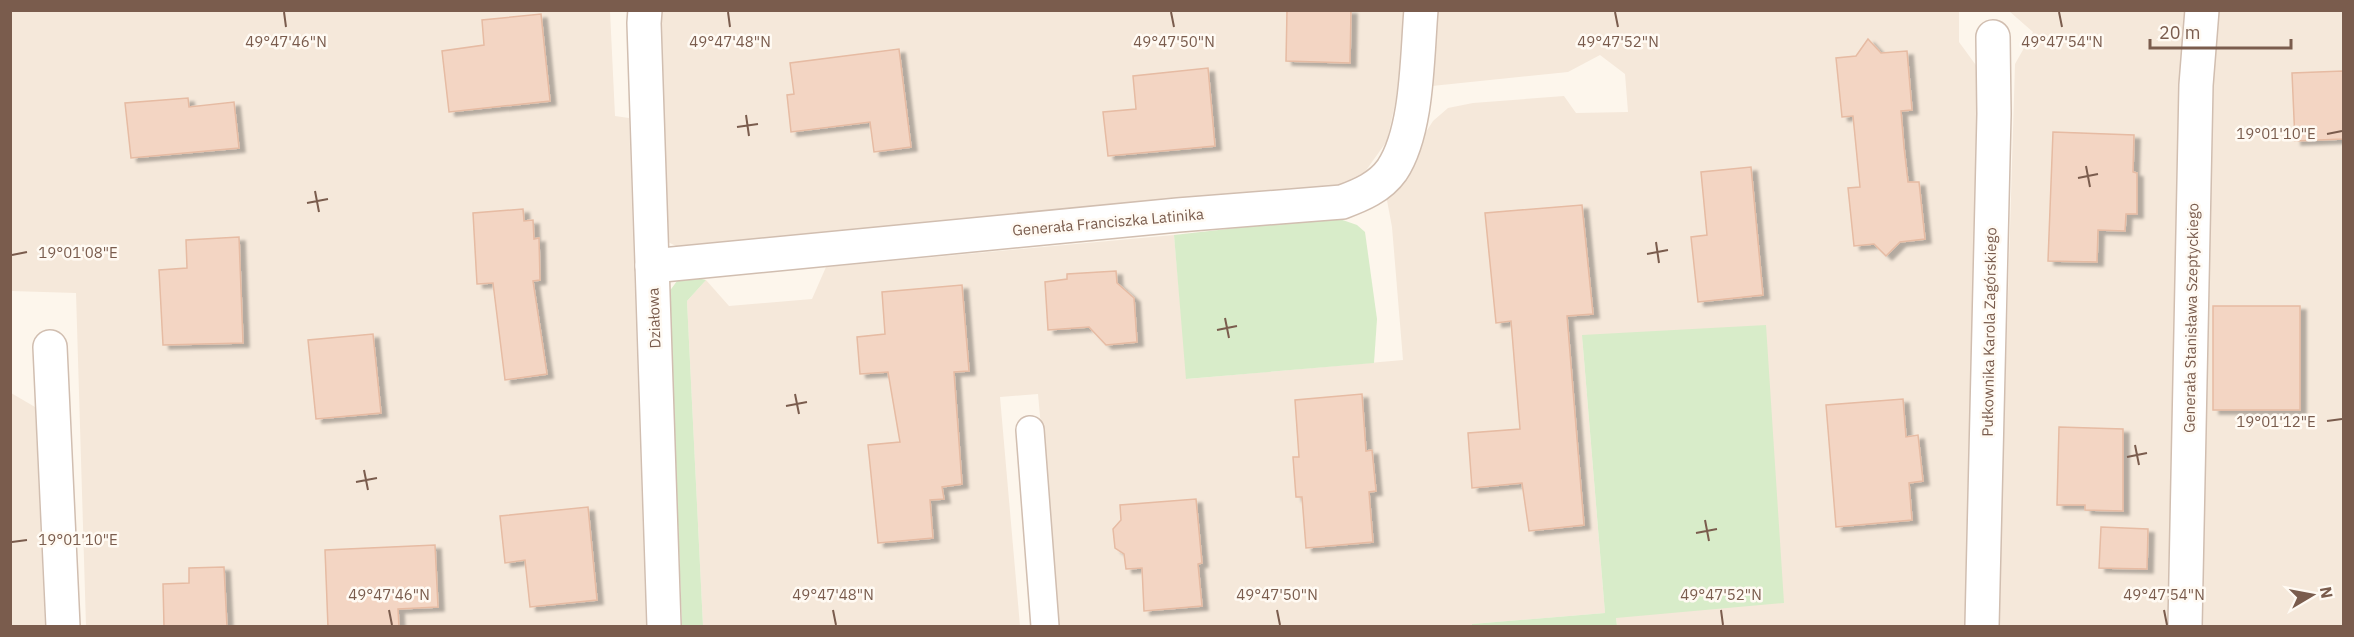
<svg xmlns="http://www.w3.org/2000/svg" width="2354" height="637" viewBox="0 0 2354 637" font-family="'IBM Plex Sans',sans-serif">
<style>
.residential{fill:#f5e8da}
.green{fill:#d8ecc9}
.building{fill:#f3d5c3;stroke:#e6bba3;stroke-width:1.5;filter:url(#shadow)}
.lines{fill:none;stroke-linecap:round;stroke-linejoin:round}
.service-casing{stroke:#d1beb0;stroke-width:30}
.minor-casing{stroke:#d1beb0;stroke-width:36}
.service{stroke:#fff;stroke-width:27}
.minor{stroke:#fff;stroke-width:33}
.ticks{fill:none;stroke:#7a5c4d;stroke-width:2}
.labels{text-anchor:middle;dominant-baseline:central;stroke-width:5;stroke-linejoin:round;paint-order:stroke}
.street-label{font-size:15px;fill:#7a5c4d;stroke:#fffaf3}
.ticks-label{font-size:15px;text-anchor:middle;fill:#7a5c4d;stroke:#fffaf3;stroke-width:5;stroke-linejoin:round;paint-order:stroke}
</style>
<defs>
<filter id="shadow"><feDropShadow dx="6" dy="4" stdDeviation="1.5" flood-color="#0004"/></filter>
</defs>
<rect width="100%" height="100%" fill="#fdf6ec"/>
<g class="residential">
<polygon points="11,11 610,11 615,116 629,118 646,626 86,626 76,293 11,291"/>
<polygon points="662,11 1407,11 1396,99 1387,141 1362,176 1340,188 909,229 678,247 668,242 663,233 656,57"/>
<polygon points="1431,11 1959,11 1959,42 1978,68 1974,311 1966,626 1617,626 1582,335 1605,613 1472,624 1472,626 1059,626 1038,394 1000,397 1020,626 703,626 687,301 706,280 729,306 812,299 826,267 1174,235 1187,379 1403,360 1392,227 1386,195 1433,121 1448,108 1473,103 1564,96 1576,113 1628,112 1625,74 1600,55 1568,72 1432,86"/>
<polygon points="2009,11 2193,11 2172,626 1998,626 2015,64 2033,32"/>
<polygon points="2214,11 2343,11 2343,626 2196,626"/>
<polygon points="11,393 35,407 45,626 11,626"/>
</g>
<g class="green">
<polygon points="1334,217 1357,225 1365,232 1377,319 1374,363 1186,379 1174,235"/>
<polygon points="689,276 706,280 687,301 703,626 682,626 669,292 677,281"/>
<polygon points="1766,325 1784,603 1616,618 1617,626 1472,626 1472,624 1605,613 1582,335"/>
</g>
<g class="building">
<polygon points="1287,10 1351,10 1350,63 1286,61"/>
<polygon points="541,14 550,101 449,112 442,51 484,45 482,20"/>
<polygon points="1868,39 1881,53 1907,51 1912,110 1901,111 1904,147 1908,182 1919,182 1925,239 1900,242 1886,256 1874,244 1854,246 1848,188 1860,187 1853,116 1842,117 1836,58 1856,56"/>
<polygon points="899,49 911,147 874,152 870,122 791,132 787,95 794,94 790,63"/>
<polygon points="1208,68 1215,146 1108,156 1103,112 1136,109 1133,76"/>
<polygon points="2343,71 2343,139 2295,141 2292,73"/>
<polygon points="188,98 189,107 234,102 239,148 131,158 125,103"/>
<polygon points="2053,132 2134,135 2133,172 2137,173 2137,214 2126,214 2125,231 2098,230 2097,262 2048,261"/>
<polygon points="1751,167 1763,295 1698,302 1691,237 1707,235 1701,172"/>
<polygon points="1582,205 1593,314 1567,316 1584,525 1529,531 1522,483 1472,488 1468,433 1520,429 1511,321 1496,323 1485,213"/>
<polygon points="523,209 524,221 533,220 534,239 539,238 540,280 533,281 547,374 505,380 493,283 477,284 473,213"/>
<polygon points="239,237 243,343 163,345 159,270 187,268 186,240"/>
<polygon points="1116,271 1117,283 1134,298 1137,342 1106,345 1089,327 1048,330 1045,282 1067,279 1067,274"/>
<polygon points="962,285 969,371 954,372 962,484 942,487 944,499 930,500 933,538 878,543 868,445 900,442 888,372 860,374 857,337 885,334 882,292"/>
<rect x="2213" y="306" width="87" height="104"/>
<polygon points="373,334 381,413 316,419 308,340"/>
<polygon points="1362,394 1366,451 1372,450 1376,491 1369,492 1373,542 1306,548 1302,497 1296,497 1293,457 1299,457 1295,400"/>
<polygon points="1903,399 1906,437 1918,435 1923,481 1909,483 1912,520 1836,527 1826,405"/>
<polygon points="2059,427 2123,429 2123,511 2085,510 2085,505 2057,505"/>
<polygon points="1196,499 1202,563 1198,564 1202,606 1144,611 1142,568 1126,569 1124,554 1115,548 1113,529 1121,520 1120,505"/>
<polygon points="588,507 597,600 530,607 525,560 505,563 500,516"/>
<polygon points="2101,527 2148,529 2147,569 2099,568"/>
<polygon points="435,545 438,607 398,609 399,627 328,627 325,550"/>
<polygon points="224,567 227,627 164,627 163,584 189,583 189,568"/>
</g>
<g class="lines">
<g class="service-casing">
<polyline id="service" points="1030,430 1045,626"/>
</g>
<g class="minor-casing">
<g id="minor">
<polyline points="645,10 644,23 664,626"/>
<path d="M 652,266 L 1178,215 L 1342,202 C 1361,195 1380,187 1392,170 C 1418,131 1417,56 1421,10"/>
<polyline points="50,347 63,626"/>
<polyline points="1982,626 1994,114 1993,37"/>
<polyline points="2185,626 2196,85 2202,10"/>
</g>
</g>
<use href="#service" class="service"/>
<use href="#minor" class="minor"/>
</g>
<path class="ticks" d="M 284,12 L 286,27M 728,12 L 730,27M 1171,12 L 1174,27M 1615,12 L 1618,27M 2059,12 L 2062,27M 746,115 L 749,136M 737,127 L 758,124M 2327,134 L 2342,131M 2086,166 L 2090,187M 2078,178 L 2098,174M 315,191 L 319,212M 307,203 L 328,199M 1656,242 L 1659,263M 1647,254 L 1668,250M 12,255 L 27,252M 1225,318 L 1229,338M 1217,330 L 1237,326M 795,394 L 799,414M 786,406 L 807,402M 2327,421 L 2342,419M 2135,445 L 2139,465M 2127,457 L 2147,453M 364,470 L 368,490M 356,482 L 377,478M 1705,520 L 1709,541M 1696,533 L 1717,529M 12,542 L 27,540M 389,610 L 392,625M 833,610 L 836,625M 1277,610 L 1280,625M 1721,610 L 1723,625M 2164,610 L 2167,625"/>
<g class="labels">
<g class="street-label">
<text transform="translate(1108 222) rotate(-5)">Generała Franciszka Latinika</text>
<text transform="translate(654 318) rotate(-92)">Działowa</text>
<text transform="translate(2191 318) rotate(-89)">Generała Stanisława Szeptyckiego</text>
<text transform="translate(1989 332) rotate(-89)">Pułkownika Karola Zagórskiego</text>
</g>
</g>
<g class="ticks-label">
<text x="286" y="47">49°47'46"N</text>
<text x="730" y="47">49°47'48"N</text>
<text x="1174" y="47">49°47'50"N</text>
<text x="1618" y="47">49°47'52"N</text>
<text x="2062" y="47">49°47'54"N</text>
<text x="2276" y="139">19°01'10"E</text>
<text x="78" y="258">19°01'08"E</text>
<text x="2276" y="427">19°01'12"E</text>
<text x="78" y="545">19°01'10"E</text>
<text x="389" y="600">49°47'46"N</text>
<text x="833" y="600">49°47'48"N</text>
<text x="1277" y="600">49°47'50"N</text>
<text x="1721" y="600">49°47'52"N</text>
<text x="2164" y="600">49°47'54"N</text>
</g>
<rect width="2354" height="637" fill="none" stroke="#7a5c4d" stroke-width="24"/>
<g transform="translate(2312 595) rotate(80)" stroke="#fffaf3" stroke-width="4.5" paint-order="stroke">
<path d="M0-4.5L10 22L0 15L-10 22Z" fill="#7a5c4d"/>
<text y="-9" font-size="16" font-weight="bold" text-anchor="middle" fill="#7a5c4d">N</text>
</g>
<path d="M2150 39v9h141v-9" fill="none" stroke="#7a5c4d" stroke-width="3"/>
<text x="2159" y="39" font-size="18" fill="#7a5c4d" stroke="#fffaf3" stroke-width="4.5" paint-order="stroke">20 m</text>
</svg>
